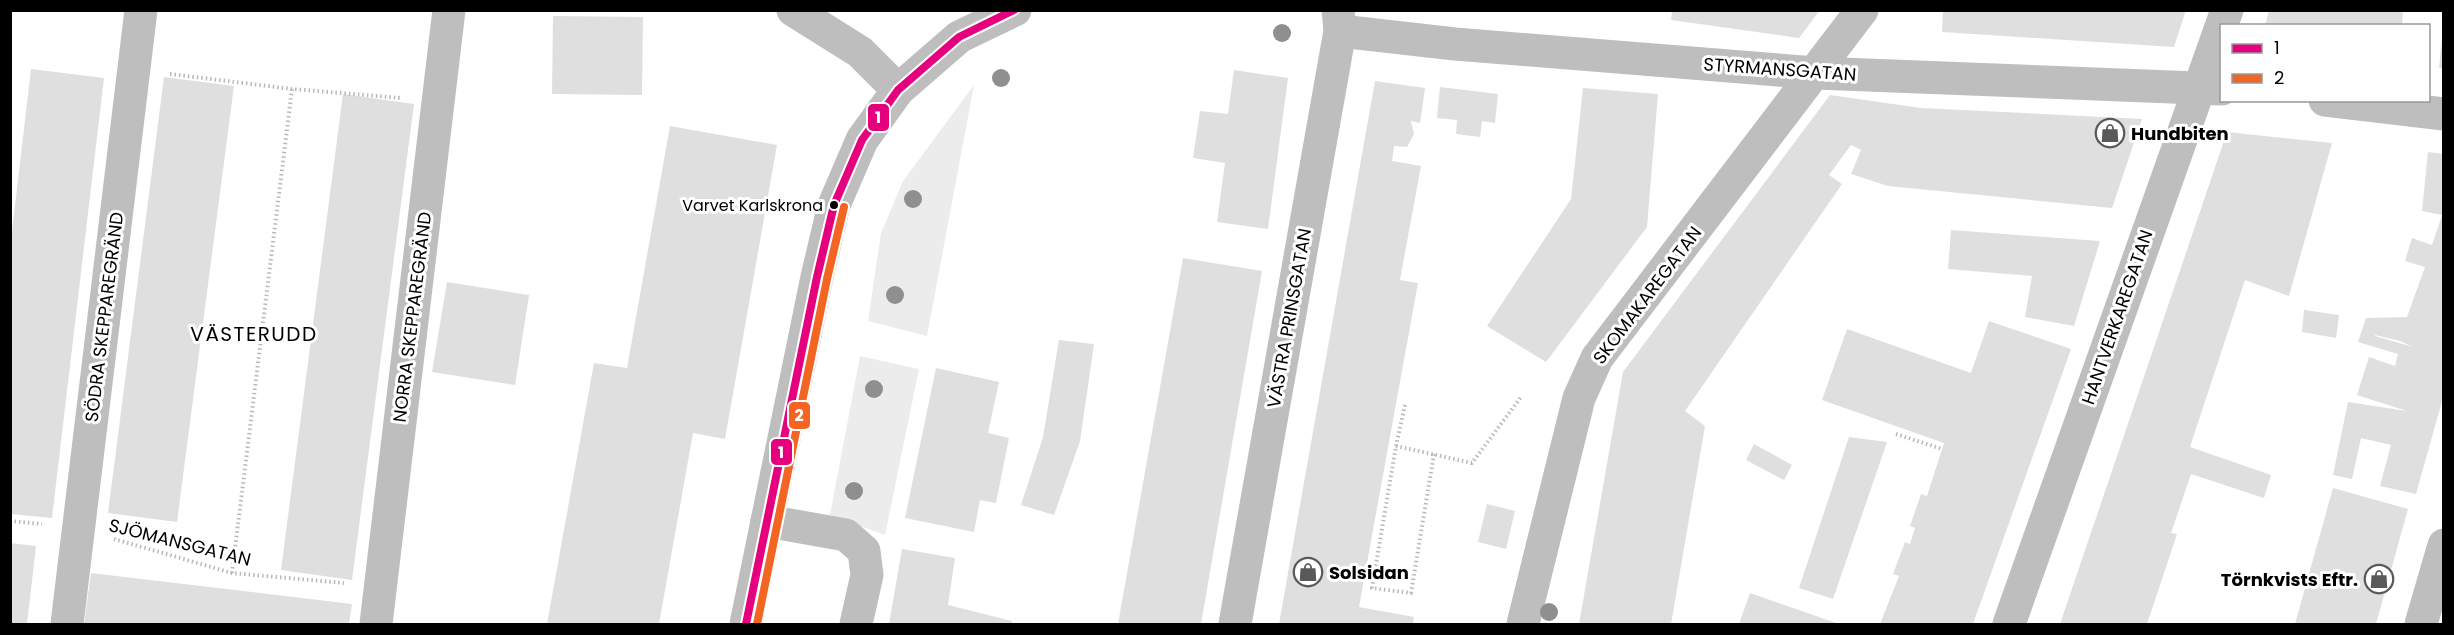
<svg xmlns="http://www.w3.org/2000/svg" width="2454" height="635" viewBox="0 0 2454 635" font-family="Poppins,sans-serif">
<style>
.green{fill:#ececec}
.building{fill:#dfdfdf;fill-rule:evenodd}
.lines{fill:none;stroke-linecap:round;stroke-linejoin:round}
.path{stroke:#b9b9b9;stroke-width:4;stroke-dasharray:1.5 3;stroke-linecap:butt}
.minor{stroke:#bebebe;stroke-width:33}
.bus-1-casing{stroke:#fff;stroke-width:12}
.bus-2-casing{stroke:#fff;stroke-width:12}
.bus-1{stroke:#e5007d;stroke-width:8}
.bus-2{stroke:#f26522;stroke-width:8}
.tree{fill:#8f8f8f}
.bus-dot{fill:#000;stroke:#fff;stroke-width:2}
.labels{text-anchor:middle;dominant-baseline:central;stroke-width:6;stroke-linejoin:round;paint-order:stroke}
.bus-label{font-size:16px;fill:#000;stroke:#fff;text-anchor:end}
.street-label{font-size:18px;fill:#000;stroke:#fff}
.poi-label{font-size:18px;font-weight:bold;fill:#000;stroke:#fff;text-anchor:start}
.neighbourhood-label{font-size:20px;letter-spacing:1.5px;fill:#000;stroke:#fff}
.line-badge{stroke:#fff;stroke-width:2}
.badge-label{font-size:16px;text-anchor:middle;font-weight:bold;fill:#fff}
</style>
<rect width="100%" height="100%" fill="#fff"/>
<g class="green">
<polygon points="974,85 927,336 868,321 881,233 903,181"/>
<polygon points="860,356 919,369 885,535 830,515"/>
</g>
<g class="building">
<polygon points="1672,10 1820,10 1799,38 1671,20"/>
<polygon points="1943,10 2186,10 2174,47 1942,32"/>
<polygon points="2269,10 2403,10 2402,26 2265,26"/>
<polygon points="553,16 643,17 642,95 552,94"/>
<polygon points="2442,38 2444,38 2444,68 2439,68"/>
<polygon points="31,69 104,78 52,518 10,514 10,248"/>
<polygon points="1234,70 1288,78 1268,229 1217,222 1225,163 1193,158 1200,111 1228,114"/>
<polygon points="164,77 234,86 177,522 108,513"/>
<polygon points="1375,81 1425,88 1420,123 1411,121 1414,134 1407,147 1394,146 1392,161 1421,166 1400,280 1418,283 1359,607 1414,617 1413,624 1279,624"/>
<polygon points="1440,87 1498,94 1495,123 1482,121 1480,137 1456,134 1457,120 1437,118"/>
<polygon points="1583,88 1658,94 1647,227 1546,362 1487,326 1571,199"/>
<polygon points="343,94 414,104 352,580 281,570"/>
<polygon points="1830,95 1921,108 2142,119 2112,208 1888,186 1851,174 1861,150 1851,145 1829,175 1842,184 1685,411 1705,426 1671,624 1579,624 1623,372"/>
<polygon points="670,126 777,145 725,439 693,433 659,624 547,624 594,363 627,368"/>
<polygon points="2227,132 2332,143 2289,296 2245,280 2190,447 2271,475 2264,498 2191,474 2171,533 2177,534 2147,624 2060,624"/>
<path d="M 2428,152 L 2444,154 L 2444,394 L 2416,494 L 2380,486 L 2391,445 L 2361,438 L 2352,479 L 2333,475 L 2348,402 L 2407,411 L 2357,395 L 2369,357 L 2395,366 L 2398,354 L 2358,342 L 2366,318 L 2407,317 L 2425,267 L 2405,261 L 2412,238 L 2432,245 L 2442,215 L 2422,211 ZM 2375,335 L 2400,341 L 2413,347 L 2375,336 Z"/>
<polygon points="1951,230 2100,241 2074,326 2025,317 2032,276 1948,269"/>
<polygon points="1183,258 1262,271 1201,624 1118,624"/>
<polygon points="447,282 529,295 515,385 432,372"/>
<polygon points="2304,310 2339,315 2336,338 2302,332"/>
<polygon points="1989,321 2071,349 1973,624 1880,624 1899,576 1893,574 1905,542 1910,544 1915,528 1910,526 1921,494 1927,496 1944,443 1822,400 1847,329 1971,373"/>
<polygon points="1059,340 1094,344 1080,441 1054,515 1021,505 1043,437"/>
<polygon points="936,368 999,382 988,433 1009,438 996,503 980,500 974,532 905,518"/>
<polygon points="1849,437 1887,442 1833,599 1799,588"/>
<polygon points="1754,444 1792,465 1784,480 1746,460"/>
<polygon points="2333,488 2408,509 2376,624 2295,624"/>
<polygon points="1487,504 1515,511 1506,549 1478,542"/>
<polygon points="10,543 36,546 27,624 10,624"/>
<polygon points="902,549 955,558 948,605 1012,621 1012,624 889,624"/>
<polygon points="91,573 352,604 349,624 84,624"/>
<polygon points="1750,593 1839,624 1739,624"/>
</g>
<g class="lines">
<g class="path">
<polyline points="170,74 292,89 401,98"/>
<polyline points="1405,405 1396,446 1372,588 1411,593 1434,454"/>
<polyline points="1896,434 1942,449"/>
<polyline points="1396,446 1472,463 1521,397"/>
<polyline points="10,521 42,524"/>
<polyline points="114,539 232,573 344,583"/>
<polyline points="232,573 292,89"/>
</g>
<g class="minor">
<polyline points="793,10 860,52 898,90"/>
<polyline points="1340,31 1455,44 1816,73 2222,89"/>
<polyline points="2325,100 2444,114"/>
<polyline points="767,521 846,535 864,551 867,575 856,624"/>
<polyline points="67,624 141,10"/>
<polyline points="376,624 449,10"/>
<polyline points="746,624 817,277 834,205 862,140 898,90 959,37 1015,10"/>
<polyline points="1235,624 1340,31 1338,10"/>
<polyline points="1523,624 1579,398 1597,358 1862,10"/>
<polyline points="2009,624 2227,10"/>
<polyline points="2421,624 2444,545"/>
</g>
<g class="bus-1-casing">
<polyline id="bus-1" points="746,624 817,277 834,205 862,140 898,90 959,37 1014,10"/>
</g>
<g class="bus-2-casing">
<polyline id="bus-2" points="757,624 827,279 844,207"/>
</g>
<use href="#bus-1" class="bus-1"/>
<use href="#bus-2" class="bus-2"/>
</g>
<g class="tree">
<circle cx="1282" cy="33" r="9"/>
<circle cx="1001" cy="78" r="9"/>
<circle cx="913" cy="199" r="9"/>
<circle cx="895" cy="295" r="9"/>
<circle cx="874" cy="389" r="9"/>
<circle cx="854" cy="491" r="9"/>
<circle cx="1549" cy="612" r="9"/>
</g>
<defs>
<g id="shop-ring" transform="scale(1.5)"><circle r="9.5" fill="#fff" stroke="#595959" stroke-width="1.5"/><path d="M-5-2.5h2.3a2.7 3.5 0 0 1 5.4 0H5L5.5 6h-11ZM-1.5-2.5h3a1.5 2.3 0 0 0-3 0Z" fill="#595959"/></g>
</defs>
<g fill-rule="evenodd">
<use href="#shop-ring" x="2110" y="133"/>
<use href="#shop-ring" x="1308" y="572"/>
<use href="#shop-ring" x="2379" y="579"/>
</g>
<circle class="bus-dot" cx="834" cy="205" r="5"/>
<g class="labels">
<g class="bus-label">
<text x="823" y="205">Varvet Karlskrona</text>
</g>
<g class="street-label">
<text transform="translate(1780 69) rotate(4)">STYRMANSGATAN</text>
<text transform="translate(1647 295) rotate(-53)">SKOMAKAREGATAN</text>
<text transform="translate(104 317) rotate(-83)">SÖDRA SKEPPAREGRÄND</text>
<text transform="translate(412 317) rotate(-83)">NORRA SKEPPAREGRÄND</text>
<text transform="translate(2117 317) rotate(-71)">HANTVERKAREGATAN</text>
<text transform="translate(1289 318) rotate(-80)">VÄSTRA PRINSGATAN</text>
<text transform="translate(180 542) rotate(14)">SJÖMANSGATAN</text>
</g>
<g class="poi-label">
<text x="2131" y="133">Hundbiten</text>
<text x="1329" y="572">Solsidan</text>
<text x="2358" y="579" text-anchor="end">Törnkvists Eftr.</text>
</g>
<g class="neighbourhood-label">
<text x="254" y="334">VÄSTERUDD</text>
</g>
</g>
<g class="line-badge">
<rect x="867" y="103" width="23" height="29" rx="6" fill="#e5007d"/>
<rect x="788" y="401" width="23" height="29" rx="6" fill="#f26522"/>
<rect x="770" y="438" width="23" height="28" rx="6" fill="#e5007d"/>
</g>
<g class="badge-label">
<text x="878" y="123">1</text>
<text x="799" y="421">2</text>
<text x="781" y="458">1</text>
</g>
<rect width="2454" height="635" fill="none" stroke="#000000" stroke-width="24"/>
<rect x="2220" y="24" width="210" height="78" fill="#ffffff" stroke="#999999" stroke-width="1.5"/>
<rect x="2232" y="44" width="30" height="9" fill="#e5007d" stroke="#999999" stroke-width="1.5"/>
<text x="2274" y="54" font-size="18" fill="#000000">1</text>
<rect x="2232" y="74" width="30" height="9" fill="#f26522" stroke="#999999" stroke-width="1.5"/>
<text x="2274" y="84" font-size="18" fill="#000000">2</text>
</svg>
